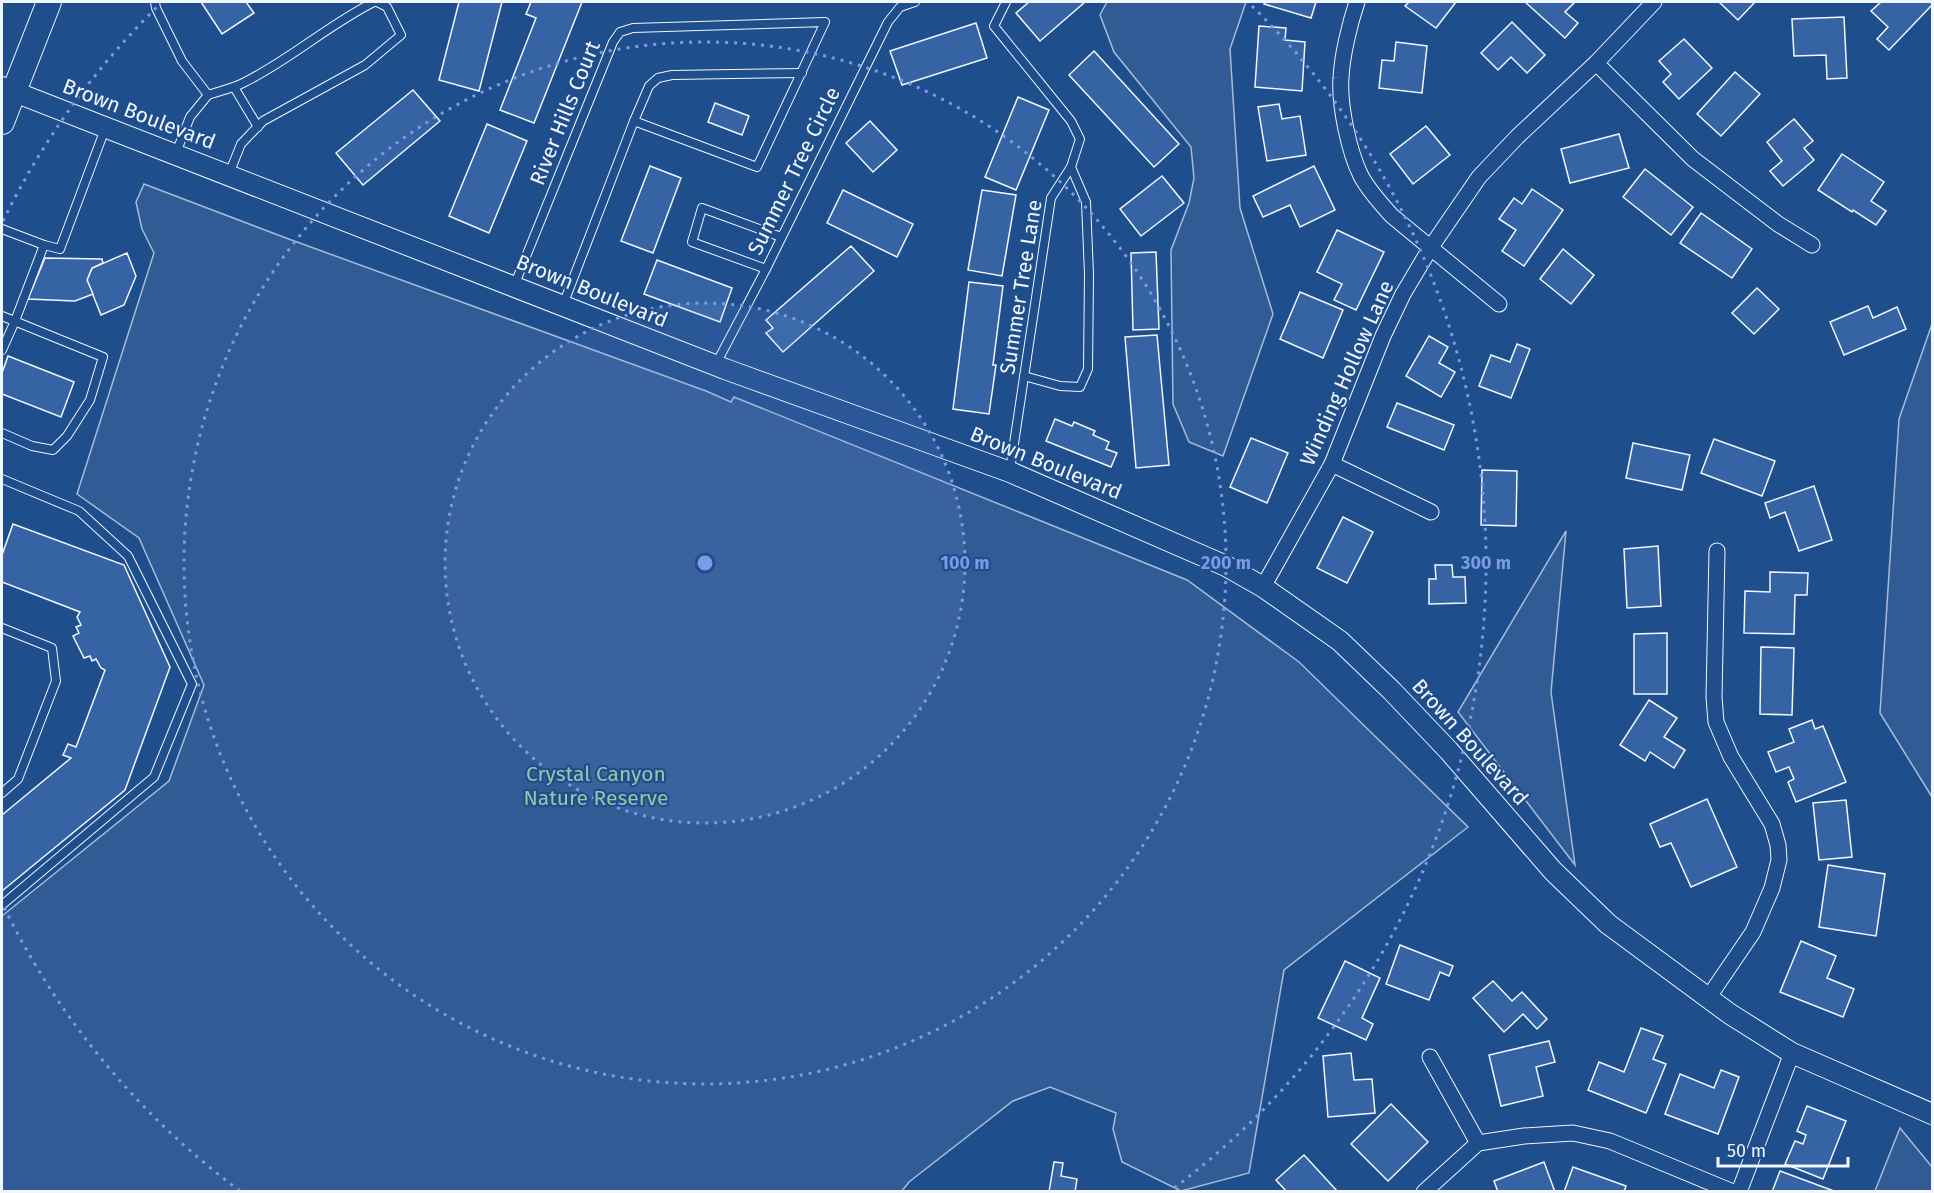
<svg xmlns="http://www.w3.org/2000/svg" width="1934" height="1193" viewBox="0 0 1934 1193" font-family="'Fira Sans',sans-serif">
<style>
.built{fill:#305b95;stroke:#a8bbd7;stroke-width:1.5}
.building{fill:#3563a3;stroke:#f2f6ff;stroke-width:1.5}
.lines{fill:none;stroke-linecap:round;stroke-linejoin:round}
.service-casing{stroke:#f2f6ff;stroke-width:10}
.minor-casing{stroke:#f2f6ff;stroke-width:17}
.tertiary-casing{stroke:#f2f6ff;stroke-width:22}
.primary-casing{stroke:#f2f6ff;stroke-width:26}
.service{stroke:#1f4e8c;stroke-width:8}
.minor{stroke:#1f4e8c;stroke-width:15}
.tertiary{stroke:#1f4e8c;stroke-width:20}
.primary{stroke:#1f4e8c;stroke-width:24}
.ring{fill:none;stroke:#7d9aea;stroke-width:3;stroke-dasharray:3 6}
.labels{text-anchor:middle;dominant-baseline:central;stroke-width:4.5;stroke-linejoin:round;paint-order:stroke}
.street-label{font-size:21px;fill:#f2f6ff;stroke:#1f4e8c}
.park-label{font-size:21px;fill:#97c8a6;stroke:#1f4e8c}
.centre{fill:#7d9aea;stroke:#1f4e8c;stroke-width:3}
.ring-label{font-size:18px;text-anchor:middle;font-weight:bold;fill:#7d9aea;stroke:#1f4e8c;stroke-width:4.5;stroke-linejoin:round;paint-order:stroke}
</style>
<rect width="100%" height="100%" fill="#1f4e8c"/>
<g class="built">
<polygon points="1107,2 1246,2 1230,49 1240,208 1273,314 1223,456 1189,442 1173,404 1171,250 1189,203 1194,178 1191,147 1114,52 1100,15"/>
<polygon points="144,184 286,238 706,391 731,402 734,397 1187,580 1299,662 1468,827 1284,970 1249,1173 1181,1191 1122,1162 1113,1129 1116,1113 1050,1087 1013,1101 909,1182 902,1191 2,1191 2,916 169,781 204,685 139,538 77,494 154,253 142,229 136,202"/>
<polygon points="1932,324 1932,797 1880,713 1899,419"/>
<polygon points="1566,531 1551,692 1575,865 1458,712"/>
<polygon points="1900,1128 1932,1167 1932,1191 1875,1191"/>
</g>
<g class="building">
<polygon points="201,2 246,2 254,13 222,34"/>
<polygon points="459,2 502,2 479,91 439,80"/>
<polygon points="531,2 582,2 534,123 500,110 536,18 526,14"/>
<polygon points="1029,2 1085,2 1040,41 1016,13"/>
<polygon points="1265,2 1316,2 1311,18 1264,4"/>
<polygon points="1409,2 1456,2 1436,28 1405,6"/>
<polygon points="1525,2 1575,2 1565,12 1578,23 1565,38"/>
<polygon points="1719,2 1755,2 1738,20"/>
<polygon points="1881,2 1932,2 1932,5 1889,50 1877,39 1888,27 1871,11"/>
<polygon points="1844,17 1847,78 1827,79 1826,55 1794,56 1792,19"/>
<polygon points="1512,22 1545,55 1527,73 1511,57 1498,70 1481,53"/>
<polygon points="976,23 987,58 902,85 890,51"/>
<polygon points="1259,26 1286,28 1285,40 1305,42 1302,91 1255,87"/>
<polygon points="1684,39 1712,68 1679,99 1663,82 1671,74 1659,61"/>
<polygon points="1396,42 1427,46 1422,93 1379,88 1382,60 1394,61"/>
<polygon points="1094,51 1179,144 1154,167 1069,75"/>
<polygon points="1735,72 1760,94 1721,136 1697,114"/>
<polygon points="413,90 440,121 363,185 336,153"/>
<polygon points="1018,97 1049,110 1016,190 985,177"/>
<polygon points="715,103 749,116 742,135 708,122"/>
<polygon points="1279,104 1282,119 1300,116 1306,155 1267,161 1258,107"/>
<polygon points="1794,119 1813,141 1804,148 1814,160 1783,186 1770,171 1782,161 1767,142"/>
<polygon points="870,121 897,150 873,172 846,143"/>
<polygon points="487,124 527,141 489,233 449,216"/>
<polygon points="1426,126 1450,155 1413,184 1390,154"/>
<polygon points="1619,134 1629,168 1570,183 1561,149"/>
<polygon points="1842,154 1884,182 1871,201 1886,211 1876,225 1853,210 1852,212 1818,190"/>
<polygon points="650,166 681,178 653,253 621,241"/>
<polygon points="1314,166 1335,210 1300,227 1290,205 1263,217 1253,196"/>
<polygon points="1645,169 1693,207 1671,235 1623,197"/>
<polygon points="1162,176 1184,203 1141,236 1120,209"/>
<polygon points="1532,189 1563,210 1524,266 1502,251 1516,230 1499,219 1514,198 1522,204"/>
<polygon points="843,190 913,224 897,257 827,223"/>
<polygon points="982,190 1016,195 1002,276 968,270"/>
<polygon points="1701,213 1752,249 1732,278 1680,243"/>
<polygon points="1337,230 1384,252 1356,310 1334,300 1342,284 1317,272"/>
<polygon points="851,246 874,271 783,352 766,333 773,328 766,320"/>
<polygon points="1563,249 1594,275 1571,304 1540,279"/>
<polygon points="1156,252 1159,329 1133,330 1131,253"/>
<polygon points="127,253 136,276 124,305 101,315 87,280 92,268"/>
<polygon points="45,258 102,259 103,263 92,268 87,280 93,294 75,301 28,299"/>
<polygon points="657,260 732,288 720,322 644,294"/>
<polygon points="969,282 1003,286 993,365 996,365 989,414 953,409"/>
<polygon points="1757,288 1779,309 1754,334 1732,313"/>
<polygon points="1300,292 1343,310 1323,358 1280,339"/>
<polygon points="1868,306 1873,318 1897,307 1906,329 1844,355 1830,322"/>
<polygon points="1157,335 1169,465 1136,468 1125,337"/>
<polygon points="1429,336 1448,347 1439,363 1455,372 1441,397 1406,376"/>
<polygon points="1517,344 1530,349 1511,398 1479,386 1491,355 1510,362"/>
<polygon points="8,356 74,382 61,417 2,394 2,373"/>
<polygon points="1397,403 1454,425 1444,450 1387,427"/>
<polygon points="1055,419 1072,426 1074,422 1095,431 1093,435 1109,442 1106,449 1117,453 1111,467 1046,441"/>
<polygon points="1251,438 1288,453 1267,503 1230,487"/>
<polygon points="1714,439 1775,461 1762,496 1701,473"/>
<polygon points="1633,443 1690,455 1682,490 1626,478"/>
<polygon points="1482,470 1517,471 1516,526 1481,525"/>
<polygon points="1814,486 1832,540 1799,551 1785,512 1770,518 1765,503"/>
<polygon points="1343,517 1373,532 1347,583 1317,568"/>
<polygon points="13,524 124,565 170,667 125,790 2,891 2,815 71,758 63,755 68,744 76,747 105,670 101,668 96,659 92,661 90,656 84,658 73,636 79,633 76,627 81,625 77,617 80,612 2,582 2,555"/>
<polygon points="1658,546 1661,606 1627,608 1624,549"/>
<polygon points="1435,565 1452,565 1453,577 1465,577 1466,603 1429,604 1429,579 1436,579"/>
<polygon points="1770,572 1808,573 1807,595 1795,595 1794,634 1744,633 1745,591 1770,592"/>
<polygon points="1667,633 1667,694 1634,694 1634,634"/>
<polygon points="1761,647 1794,648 1792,715 1760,714"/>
<polygon points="1649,700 1677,718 1664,737 1685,750 1674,768 1650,752 1645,761 1620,745"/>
<polygon points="1812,720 1815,729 1823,726 1846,782 1796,802 1788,782 1794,779 1789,767 1776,772 1768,752 1794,742 1789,729"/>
<polygon points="1707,799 1737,867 1691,887 1671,843 1660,847 1650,824"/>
<polygon points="1846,800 1852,857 1819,860 1813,803"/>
<polygon points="1828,865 1885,874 1876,936 1819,927"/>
<polygon points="1801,941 1836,956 1827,978 1854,989 1843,1017 1780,992"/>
<polygon points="1400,945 1453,966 1449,976 1440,972 1429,1000 1386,984"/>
<polygon points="1345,961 1380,978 1362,1018 1373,1024 1366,1040 1318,1018"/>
<polygon points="1493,981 1512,1001 1522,992 1547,1019 1537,1029 1523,1014 1504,1032 1473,998"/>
<polygon points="1641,1028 1663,1036 1653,1059 1666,1064 1646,1113 1588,1090 1599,1062 1624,1072"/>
<polygon points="1549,1041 1555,1062 1536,1067 1543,1096 1501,1106 1489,1055"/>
<polygon points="1351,1053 1354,1080 1372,1079 1375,1113 1328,1117 1323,1056"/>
<polygon points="1721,1070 1739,1077 1718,1134 1665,1114 1680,1074 1714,1088"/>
<polygon points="1391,1104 1428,1142 1388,1181 1351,1144"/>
<polygon points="1807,1106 1846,1121 1823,1179 1785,1164 1795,1141 1803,1144 1806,1135 1797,1131"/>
<polygon points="1304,1155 1338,1192 1287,1192 1276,1180"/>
<polygon points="1054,1162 1063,1163 1061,1176 1077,1179 1075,1192 1049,1192"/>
<polygon points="1544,1162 1555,1192 1498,1192 1494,1181"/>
<polygon points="1573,1167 1626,1186 1624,1192 1564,1192"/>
<polygon points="1780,1171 1834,1191 1772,1192"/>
</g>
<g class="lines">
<g class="service-casing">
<g id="service">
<path d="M 155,2 L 156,8 L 182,61 L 208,95 C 220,91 233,88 243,83 C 290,60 328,25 374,2"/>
<polyline points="1006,2 994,26 1071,121 1080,139 1071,167 1051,198 1010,470"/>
<polyline points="234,87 258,127"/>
<polyline points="634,121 649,86 658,78 672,75 802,73"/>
<polyline points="176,153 190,117 208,95"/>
<polyline points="229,174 241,144 263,121 365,65 401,35 387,7 377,2"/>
<polyline points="2,229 44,245 15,321 2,350"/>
<polyline points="44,245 60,249 105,129"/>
<polyline points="766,269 692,242 702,208 781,237"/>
<polyline points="514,286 613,42 620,32 633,28 825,22 757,167 634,121 563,305"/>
<polyline points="2,316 103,357 90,400 67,436 53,450 32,446 2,433"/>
<polyline points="716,364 766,269 888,22 900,7 915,2"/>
<polyline points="1024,376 1060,386 1080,387 1088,369 1089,274 1086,202 1071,167"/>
<polyline points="2,479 79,511 128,556 192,684 154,777 2,905"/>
<polyline points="2,628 52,648 56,681 18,779 2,793"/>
</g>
</g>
<g class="minor-casing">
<g id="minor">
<path d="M 1357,2 C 1350,23 1342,55 1341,78 C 1339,105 1349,152 1361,176 C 1369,191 1381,204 1392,216 L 1499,304"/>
<polyline points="1596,63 1693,159 1778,224 1812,245"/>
<polyline points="1332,464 1431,512"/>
<polyline points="1263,587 1332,464 1383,336 1403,294 1431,247 1479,177 1517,137 1596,63 1654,2"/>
<polyline points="1708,998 1753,932 1772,888 1779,860 1778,845 1772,824 1731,757 1716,722 1714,697 1717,551"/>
<polyline points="1430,1057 1478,1143"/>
<polyline points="1424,1192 1478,1143 1524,1136 1573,1133 1610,1141 1733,1192"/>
<polyline points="1739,1192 1792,1053"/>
</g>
</g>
<g class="tertiary-casing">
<polyline id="tertiary" points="2,87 725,369 1010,472 1226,566 1263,587 1340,641 1392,691 1449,751 1553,871 1608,924 1730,1014 1792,1053 1932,1114"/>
</g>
<g class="primary-casing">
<polyline id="primary" points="2,122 49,2"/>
</g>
<use href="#service" class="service"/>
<use href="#minor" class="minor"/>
<use href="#tertiary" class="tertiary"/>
<use href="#primary" class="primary"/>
</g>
<circle cx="705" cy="563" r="260" fill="#7d9aea" fill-opacity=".12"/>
<g class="ring">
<circle cx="705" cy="563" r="260"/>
<circle cx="705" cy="563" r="521"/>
<path d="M240 1191A781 781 0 0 1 3 905M3 221A781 781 0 0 1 158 6M1252 6A781 781 0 0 1 1170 1191"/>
</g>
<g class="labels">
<g class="street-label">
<text transform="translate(565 113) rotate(-68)">River Hills Court</text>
<text transform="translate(139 114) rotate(21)">Brown Boulevard</text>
<text transform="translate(794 171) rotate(-64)">Summer Tree Circle</text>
<text transform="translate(1021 287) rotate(-81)">Summer Tree Lane</text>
<text transform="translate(592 291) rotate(22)">Brown Boulevard</text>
<text transform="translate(1347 373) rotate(-66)">Winding Hollow Lane</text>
<text transform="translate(1046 463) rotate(22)">Brown Boulevard</text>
<text transform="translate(1470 742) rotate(48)">Brown Boulevard</text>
</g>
<g class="park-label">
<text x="596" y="774">Crystal Canyon<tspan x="596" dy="24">Nature Reserve</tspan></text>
</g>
</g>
<circle cx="705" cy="563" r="9" class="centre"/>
<g class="ring-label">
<text x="965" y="569">100 m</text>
<text x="1226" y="569">200 m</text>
<text x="1486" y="569">300 m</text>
</g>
<rect width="1934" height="1193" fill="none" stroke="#f2f6ff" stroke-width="6"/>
<path d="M1718 1157v9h130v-9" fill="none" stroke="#f2f6ff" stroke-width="3"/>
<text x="1727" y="1157" font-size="18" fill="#f2f6ff" stroke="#1f4e8c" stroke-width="4.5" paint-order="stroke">50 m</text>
</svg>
